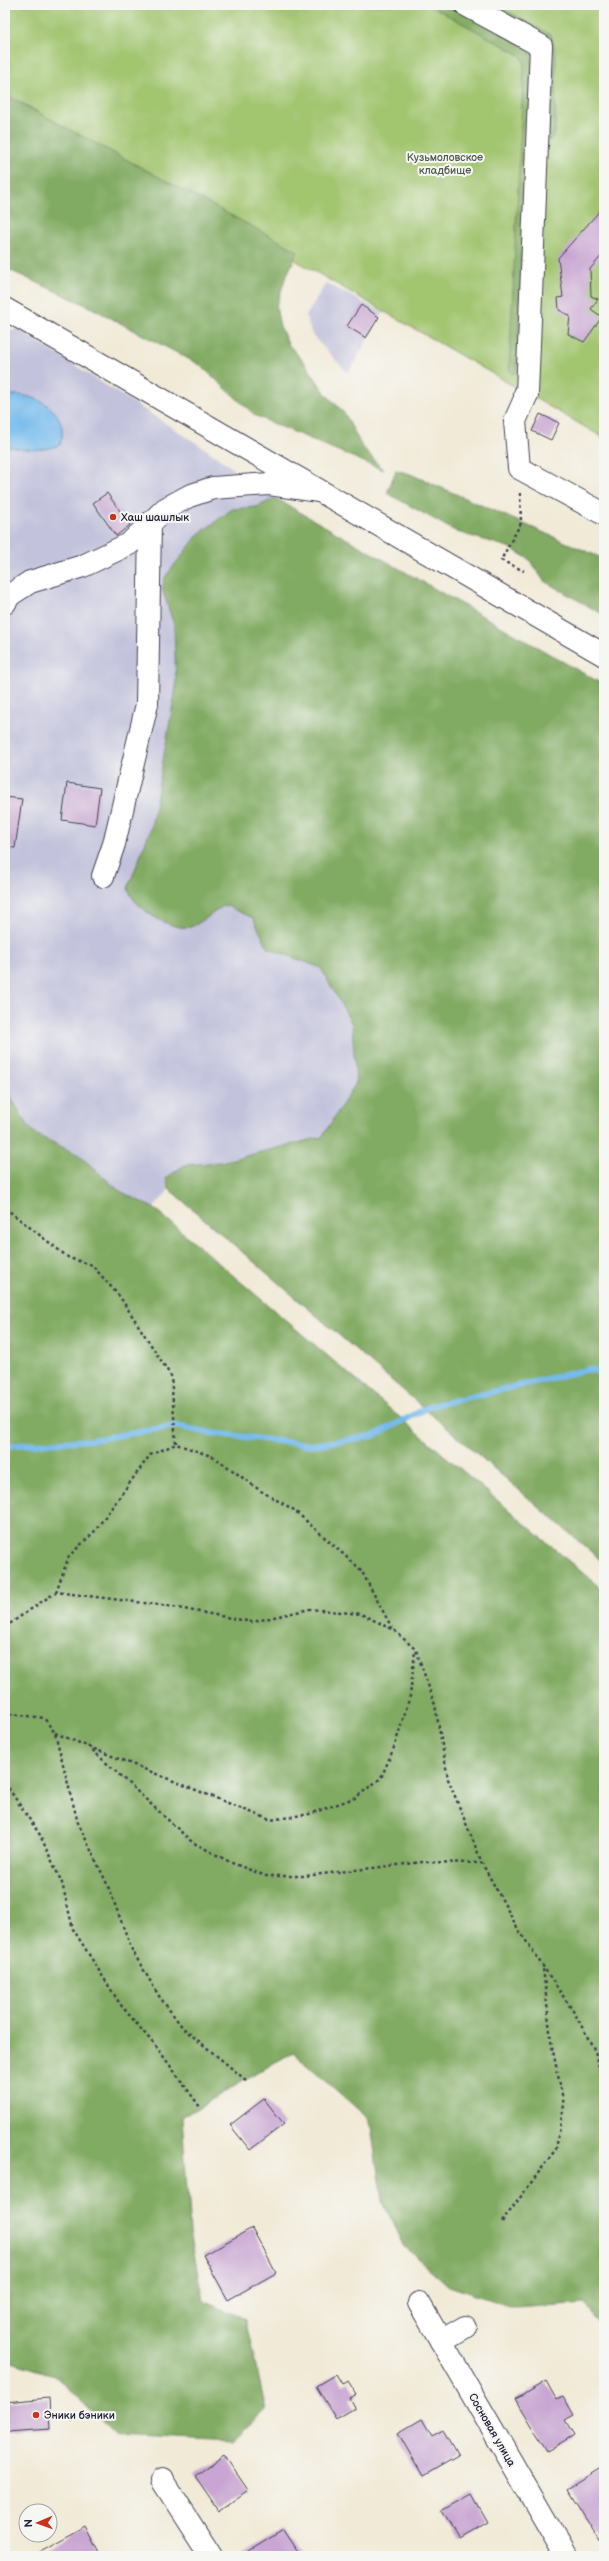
<svg xmlns="http://www.w3.org/2000/svg" width="609" height="2561" viewBox="0 0 609 2561" font-family="'Balsamiq Sans',sans-serif">
<style>
.industrial{fill:#c2c2dc}
.green{fill:#a2c56f;stroke:#627455}
.forest{fill:#81aa62;stroke:#52664e}
.water{fill:#76bbed;stroke:#4c6e94}
.lines{fill:none;stroke-linecap:round;stroke-linejoin:round}
.stream{stroke:#76bbed;stroke-width:6}
.building{fill:#c8a5d2}
.minor-casing{stroke:#414052;stroke-width:24}
.major-casing{stroke:#414052;stroke-width:24}
.path{stroke:#414052;stroke-width:2.5;stroke-dasharray:3 3;stroke-linecap:butt}
.minor{stroke:#fff;stroke-width:22}
.major{stroke:#fff;stroke-width:22}
.poi-dot{fill:#c8321e;stroke:#f6f6f2;stroke-width:1.5}
.labels{text-anchor:middle;dominant-baseline:central;stroke-width:4;stroke-linejoin:round;paint-order:stroke}
.park-label{font-size:11px;fill:#4f5b4d;stroke:#f6f6f2}
.poi-label{font-size:11px;fill:#22223b;stroke:#f6f6f2;text-anchor:start}
.street-label{font-size:11px;fill:#22223b;stroke:#f6f6f2}
</style>
<rect width="100%" height="100%" fill="#f6f6f2"/>
<filter id="ink" filterUnits="userSpaceOnUse"><feTurbulence type="fractalNoise" baseFrequency=".025" numOctaves="2"/><feDisplacementMap in="SourceGraphic" scale="8" xChannelSelector="R" yChannelSelector="G"/><feConvolveMatrix kernelMatrix="1 2 1 2 8 2 1 2 1" color-interpolation-filters="sRGB"/></filter>
<filter id="wash" filterUnits="userSpaceOnUse"><feTurbulence type="fractalNoise" baseFrequency=".012" numOctaves="4" result="noise"/><feDisplacementMap in="SourceGraphic" scale="16" xChannelSelector="R" yChannelSelector="G"/><feGaussianBlur stdDeviation="0.9" result="paint"/><feColorMatrix in="noise" values="0 0 0 0 0 0 0 0 0 0 0 0 0 0 0 0 0 1.4 0 .05"/><feComposite in="paint" operator="in"/></filter>
<g filter="url(#wash)">
<rect width="100%" height="100%" fill="#f1ead7"/>
<g class="industrial">
<polygon points="326,283 383,313 348,373 312,335 306,316"/>
<polygon points="18,329 204,448 275,498 257,507 232,509 198,535 165,577 162,589 174,625 176,687 151,828 128,888 190,927 225,905 253,918 268,948 321,968 352,1023 356,1083 322,1137 220,1162 185,1166 166,1178 168,1191 153,1209 118,1191 79,1155 33,1133 5,1089 5,332"/>
</g>
<polygon class="green" points="5,5 604,5 604,438 5,93"/>
<g class="forest">
<polygon points="429,5 448,5 529,49 533,62 517,371 513,374 509,370 524,62 520,55"/>
<polygon points="484,5 496,5 551,35 556,56 555,133 548,142 551,56"/>
<polygon points="5,95 298,251 285,279 276,307 280,326 288,344 304,362 326,394 345,414 361,445 383,470 256,416 200,365 88,306 5,268"/>
<polygon points="396,470 410,474 604,559 604,615 544,581 529,559 508,547 457,532 387,493"/>
<path d="M 275,498 L 604,685 L 604,1563 L 169,1189 L 166,1178 L 185,1165 L 221,1162 L 322,1137 L 356,1083 L 352,1024 L 321,968 L 268,948 L 253,918 L 225,905 C 216,910 199,925 190,927 C 170,931 132,907 128,888 L 151,828 L 176,687 L 174,625 L 162,589 L 165,577 L 198,535 L 232,509 L 257,507 Z"/>
<polygon points="5,1089 33,1133 79,1155 118,1190 155,1209 604,1591 604,2334 586,2303 516,2308 449,2286 405,2247 382,2200 370,2120 293,2052 182,2117 190,2232 203,2301 245,2319 266,2410 233,2441 116,2435 54,2375 5,2360"/>
</g>
<path class="water" d="M 13,395 C 41,394 71,415 60,445 C 43,452 23,450 5,446 L 5,398 Z"/>
<g class="lines">
<polyline class="stream" points="5,1446 91,1440 175,1426 211,1433 312,1445 373,1436 431,1406 590,1369 604,1374"/>
</g>
<g id="blocks">
<g class="building">
<polygon points="604,206 604,253 590,269 591,296 598,299 591,309 602,317 584,342 568,334 570,316 559,310 558,298 563,297 558,258"/>
<polygon points="361,305 379,317 366,338 347,326"/>
<polygon points="540,414 559,423 551,440 532,431"/>
<polygon points="107,493 130,525 116,536 93,503"/>
<polygon points="67,783 100,788 95,825 62,820"/>
<polygon points="5,797 22,799 15,848 5,847"/>
<polygon points="264,2099 284,2124 250,2150 230,2125"/>
<polygon points="252,2228 276,2273 228,2300 203,2255"/>
<polygon points="336,2374 342,2384 348,2381 357,2395 350,2399 355,2408 336,2419 316,2386"/>
<polygon points="546,2381 556,2399 563,2396 574,2415 565,2420 574,2435 547,2451 516,2399"/>
<polygon points="49,2398 51,2429 7,2432 5,2402"/>
<polygon points="422,2419 432,2436 443,2430 458,2456 423,2476 398,2433"/>
<polygon points="224,2455 248,2490 219,2511 195,2476"/>
<polygon points="604,2466 604,2545 568,2488"/>
<polygon points="472,2494 488,2522 459,2539 442,2511"/>
<polygon points="86,2527 101,2556 33,2556"/>
<polygon points="283,2530 300,2556 241,2556"/>
</g>
</g>
</g>
<g filter="url(#ink)">
<use href="#blocks" fill-opacity="0" stroke="#414052" stroke-width="1"/>
<g class="lines">
<g class="minor-casing">
<g id="minor">
<polyline points="466,5 541,46 527,394 525,394"/>
<polyline points="527,394 515,421 519,468 604,514"/>
<polyline points="5,603 10,595 30,582 83,566 129,544 165,509 189,496 213,488 269,484 319,491"/>
<polyline points="103,876 114,844 147,704 150,523"/>
<polyline points="419,2303 566,2556"/>
<polyline points="441,2341 465,2327"/>
<polyline points="162,2480 211,2556"/>
</g>
</g>
<g class="major-casing">
<polyline id="major" points="5,309 604,655"/>
</g>
<g class="path">
<polyline points="520,493 521,523 501,560 524,571"/>
<polyline points="5,1208 69,1258 92,1265 120,1297 171,1376 176,1444"/>
<polyline points="56,1592 69,1556 94,1532 150,1455 176,1444 214,1457 261,1491 294,1510 361,1570 393,1630"/>
<polyline points="5,1627 56,1592 168,1606 252,1622 310,1609 361,1614 394,1630 416,1650 435,1705 448,1779 482,1863 518,1929 575,2014 595,2051 604,2085"/>
<polyline points="5,1718 12,1714 44,1718 55,1733 78,1823 108,1886 132,1950 159,1996 183,2028 247,2081"/>
<polyline points="55,1733 270,1820 309,1814 355,1798 381,1778 395,1745 410,1696 415,1651"/>
<polyline points="88,1746 192,1842 232,1863 266,1876 305,1876 423,1862 482,1863"/>
<polyline points="5,1783 40,1835 62,1883 73,1929 120,2004 158,2049 200,2107"/>
<polyline points="502,2222 556,2149 564,2105 551,2041 543,1968"/>
</g>
<use href="#minor" class="minor"/>
<use href="#major" class="major"/>
</g>
</g>
<g class="poi-dot">
<circle cx="113" cy="517" r="4"/>
<circle cx="36" cy="2415" r="4"/>
</g>
<g class="labels">
<g class="park-label">
<text x="445" y="157">Кузьмоловское<tspan x="445" dy="13">кладбище</tspan></text>
</g>
<g class="poi-label">
<text x="121" y="517">Хаш шашлык</text>
<text x="44" y="2415">Эники бэники</text>
</g>
<g class="street-label">
<text transform="translate(492 2430) rotate(60)">Сосновая улица</text>
</g>
</g>
<rect width="609" height="2561" fill="none" stroke="#f6f6f2" stroke-width="20"/>
<g transform="translate(38 2523) rotate(268)"><circle r="19" fill="#f6f6f2" stroke="#a1a1a9"/>
<path d="M0-3L7 15L0 10L-7 15Z" fill="#c8321e"/>
<text y="-6" font-size="11" font-weight="bold" text-anchor="middle" fill="#22223b">N</text>
</g>
</svg>
